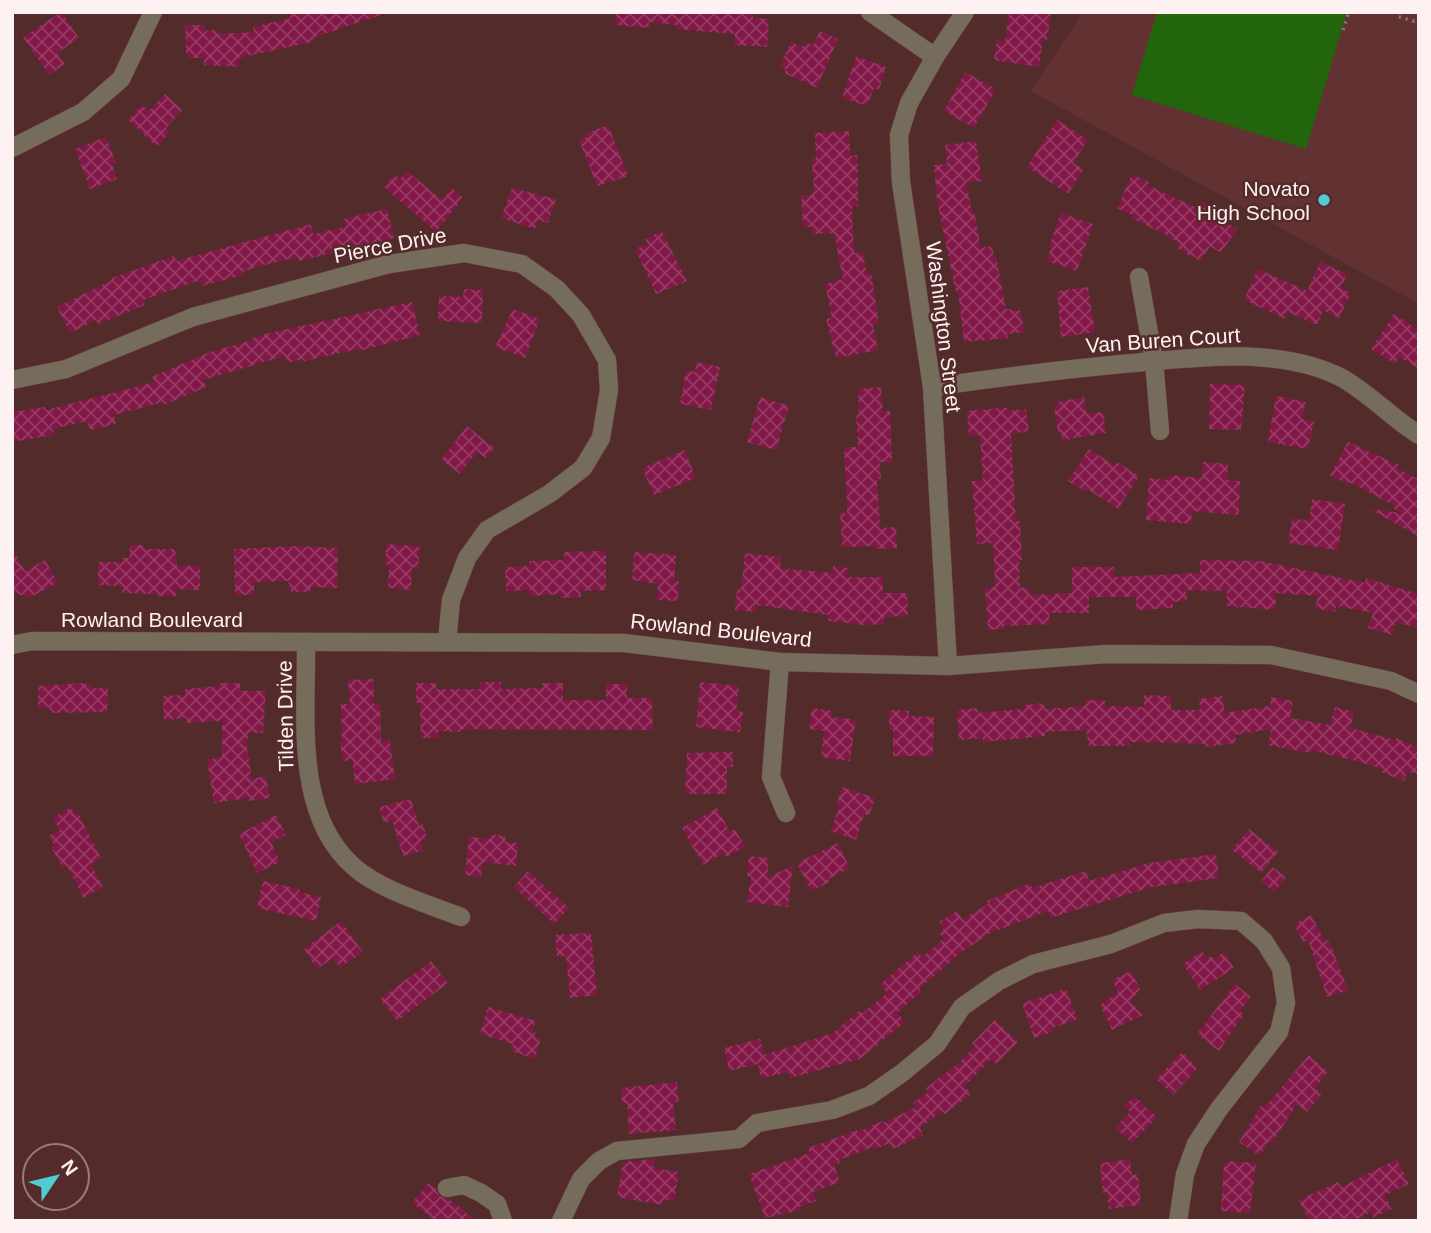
<svg xmlns="http://www.w3.org/2000/svg" width="1431" height="1233" viewBox="0 0 1431 1233" font-family="Helvetica,sans-serif">
<style>
.built{fill:#623233}
.park{fill:#23650d}
.building{fill:url(#building-cross-hatch)}
.lines{fill:none;stroke-linecap:round;stroke-linejoin:round}
.minor-casing{stroke:#6f4b4b;stroke-width:19}
.path{stroke:#937675;stroke-width:3.5;stroke-dasharray:2 5;stroke-linecap:butt}
.minor{stroke:#766c5b;stroke-width:18}
.poi-dot{fill:#51ccd2;stroke:#542b2b;stroke-width:2.5}
.labels{text-anchor:middle;dominant-baseline:central;stroke-width:5;stroke-linejoin:round;paint-order:stroke}
.poi-label{font-size:21px;fill:#fdf2f1;stroke:#542b2b;text-anchor:end}
.street-label{font-size:21px;fill:#fdf2f1;stroke:#542b2b}
</style>
<defs>
<pattern id="building-cross-hatch" width="8" height="8" patternUnits="userSpaceOnUse" patternTransform="scale(1.75)"><rect width="8" height="8" fill="#821847"/><path d="M0 0l8 8M0 8l8-8" fill="none" stroke="#953a62"/></pattern>
</defs>
<rect width="100%" height="100%" fill="#542b2b"/>
<polygon class="built" points="1083,12 1419,12 1419,304 1031,91"/>
<polygon class="park" points="1157,12 1347,12 1306,149 1132,95"/>
<g class="building">
<polygon points="61,12 79,38 57,53 65,64 49,75 23,37"/>
<polygon points="289,12 381,12 381,15 315,37 316,41 239,58 239,67 204,65 204,58 188,58 188,54 186,54 185,25 205,25 206,31 217,30 217,34 254,32 253,27 291,18"/>
<polygon points="616,12 753,13 753,18 769,19 767,47 734,45 735,34 676,29 677,25 649,22 649,28 615,25"/>
<polygon points="1009,12 1051,12 1047,40 1043,39 1039,67 994,60 997,40 1005,41"/>
<polygon points="820,31 838,39 817,88 784,73 786,69 780,66 791,42 803,47 806,42 813,45"/>
<polygon points="856,56 886,67 879,90 874,88 867,106 842,98"/>
<polygon points="965,72 996,89 974,128 944,111"/>
<polygon points="165,94 182,110 166,128 170,132 157,147 128,120 142,105 149,111"/>
<polygon points="1057,120 1088,140 1073,163 1084,169 1068,194 1027,167"/>
<polygon points="608,125 628,176 597,186 579,140 587,137 585,134"/>
<polygon points="849,131 850,156 857,155 858,176 858,206 852,207 854,253 862,252 867,274 871,273 879,323 873,325 878,350 836,358 826,319 832,318 825,284 843,279 834,233 812,234 812,227 803,227 801,195 812,195 812,192 814,192 812,159 816,158 815,133"/>
<polygon points="106,137 116,163 112,164 117,179 90,189 75,149"/>
<polygon points="976,141 982,181 966,182 972,211 974,211 981,248 992,246 994,257 996,256 1006,309 1021,311 1024,332 1007,334 1008,338 964,342 958,292 956,293 937,201 934,165 947,164 945,145"/>
<polygon points="407,171 442,200 452,188 463,198 436,232 384,187 394,175 400,179"/>
<polygon points="1132,174 1149,182 1147,185 1199,209 1203,202 1229,219 1227,223 1237,229 1221,253 1210,246 1200,261 1192,255 1191,257 1177,248 1180,244 1164,234 1131,218 1132,215 1117,208"/>
<polygon points="512,188 556,199 548,223 538,220 535,229 501,218"/>
<polygon points="387,209 394,238 299,261 298,257 260,266 242,272 243,275 202,286 200,280 143,300 145,305 99,324 96,320 70,333 57,307 112,280 112,278 174,256 176,261 311,224 313,234 345,227 343,219"/>
<polygon points="1061,213 1093,224 1077,271 1047,261 1051,248 1049,247"/>
<polygon points="662,231 687,281 656,294 635,249 648,244 645,239"/>
<polygon points="1320,262 1347,274 1341,288 1351,293 1339,318 1323,310 1317,325 1288,312 1285,319 1244,300 1258,269 1307,291"/>
<polygon points="1088,287 1095,332 1061,337 1057,291"/>
<polygon points="464,289 483,290 482,323 438,321 439,296 463,297"/>
<polygon points="412,302 420,335 359,351 358,349 304,361 303,359 287,363 285,356 203,380 206,387 164,405 163,402 114,415 116,424 90,430 87,421 53,429 54,435 12,442 12,412 45,407 46,410 155,382 152,377 210,352 253,340 252,338 269,333"/>
<polygon points="513,309 540,319 525,358 495,347"/>
<polygon points="1394,314 1419,330 1419,369 1399,357 1395,364 1371,349"/>
<polygon points="696,362 720,367 711,410 680,404 686,370 695,372"/>
<polygon points="1210,384 1245,385 1241,430 1209,429"/>
<polygon points="881,387 883,412 890,411 892,462 880,462 881,479 877,479 880,528 896,527 897,548 876,549 876,546 842,547 840,513 847,513 847,504 844,447 858,447 856,414 859,414 858,389"/>
<polygon points="1276,396 1306,402 1302,419 1314,421 1308,449 1268,442"/>
<polygon points="760,397 789,406 776,450 747,442"/>
<polygon points="1084,397 1087,414 1103,412 1106,433 1062,440 1061,432 1058,433 1054,405 1057,405 1057,402"/>
<polygon points="1000,408 1007,408 1008,411 1026,409 1029,431 1011,434 1016,521 1020,521 1022,560 1019,560 1020,588 1029,587 1030,595 1072,593 1072,567 1114,567 1114,577 1200,573 1200,560 1260,561 1365,583 1366,578 1419,594 1419,628 1395,622 1392,635 1368,628 1373,613 1336,606 1335,612 1315,608 1318,596 1276,593 1275,610 1226,606 1227,591 1186,590 1187,601 1173,602 1173,608 1136,610 1136,597 1089,597 1089,613 1049,613 1050,624 1004,626 1004,629 988,630 985,588 995,587 993,543 977,544 972,481 983,481 980,435 969,436 967,411"/>
<polygon points="467,426 494,448 486,458 477,452 460,474 441,460"/>
<polygon points="1348,442 1399,465 1397,468 1419,480 1419,537 1370,509 1402,513 1393,508 1395,506 1349,482 1348,485 1330,475"/>
<polygon points="1089,449 1115,466 1117,462 1139,476 1118,509 1087,489 1085,492 1068,481"/>
<polygon points="685,450 696,478 654,495 642,468"/>
<polygon points="1203,462 1228,464 1227,480 1240,481 1239,515 1192,511 1191,524 1146,520 1149,478 1168,480 1169,475 1202,478"/>
<polygon points="1312,499 1345,504 1338,550 1288,543 1292,518 1309,521"/>
<polygon points="386,544 417,546 420,548 418,568 412,567 411,590 388,588 389,565 385,565"/>
<polygon points="130,545 144,545 143,549 175,549 177,566 200,566 200,590 176,589 176,596 157,596 157,594 122,593 123,586 98,585 98,562 122,562 123,558 129,558"/>
<polygon points="296,546 338,548 337,588 311,587 310,592 291,592 291,589 288,588 289,581 254,582 254,595 235,595 234,549"/>
<polygon points="12,548 25,571 45,560 58,583 31,597 12,593"/>
<polygon points="606,551 606,590 581,591 581,597 561,598 561,594 530,596 530,590 506,591 505,567 530,566 529,561 564,560 564,552"/>
<polygon points="634,552 676,555 674,581 679,581 678,601 657,600 658,584 632,580"/>
<polygon points="745,553 781,557 780,567 786,569 833,573 833,566 848,568 847,577 883,577 883,593 907,593 908,616 884,617 884,624 864,625 828,621 829,615 756,605 756,612 735,610 737,589 741,590"/>
<polygon points="373,679 374,704 380,703 381,741 390,740 395,779 355,784 352,760 343,761 340,742 342,742 341,704 350,704 348,680"/>
<polygon points="480,682 501,682 501,689 543,688 542,683 563,683 563,700 606,700 606,684 627,684 627,698 652,698 653,730 462,729 459,732 438,731 438,738 421,738 420,703 416,703 416,683 436,683 436,689 481,689"/>
<polygon points="700,682 739,686 736,711 743,712 740,732 696,727"/>
<polygon points="81,683 91,685 92,688 108,688 107,712 50,713 49,707 38,708 38,686"/>
<polygon points="220,683 240,683 240,691 266,691 263,733 248,733 247,748 252,779 266,776 270,798 249,801 248,798 214,803 207,760 222,757 222,721 187,723 186,718 164,720 163,696 185,695 185,689 220,686"/>
<polygon points="1144,695 1171,696 1171,710 1200,710 1199,699 1222,696 1225,713 1270,706 1271,697 1293,701 1290,718 1330,725 1335,707 1354,712 1351,728 1395,740 1396,738 1419,748 1419,775 1408,771 1404,781 1381,772 1382,769 1360,762 1311,750 1310,753 1268,745 1271,729 1235,735 1236,743 1205,747 1205,744 1181,743 1130,742 1130,746 1089,746 1086,730 1045,732 1045,736 983,742 983,738 959,740 957,710 977,708 978,713 1024,709 1023,705 1044,703 1045,709 1085,706 1085,700 1105,700 1105,706 1144,707"/>
<polygon points="812,708 832,711 832,717 856,720 850,761 821,757 824,731 809,729"/>
<polygon points="889,710 909,711 909,716 934,717 933,756 893,756 893,730 889,730"/>
<polygon points="733,752 733,767 727,767 727,794 685,794 687,753"/>
<polygon points="842,787 875,798 869,816 864,814 856,840 831,831 839,807 836,806"/>
<polygon points="411,799 419,826 423,824 427,839 420,841 423,851 403,856 392,820 384,823 379,807"/>
<polygon points="71,807 75,814 78,813 101,858 91,864 103,887 84,898 67,866 63,868 51,847 54,845 49,836 60,830 53,818"/>
<polygon points="717,808 730,832 735,829 745,847 726,857 724,853 703,865 682,828"/>
<polygon points="276,815 286,835 271,842 280,862 257,873 239,834"/>
<polygon points="1249,829 1278,852 1261,873 1232,850"/>
<polygon points="491,834 506,836 505,842 518,843 516,866 483,862 481,877 465,875 469,837 490,839"/>
<polygon points="838,843 850,868 828,879 830,882 811,891 797,863"/>
<polygon points="1216,854 1219,878 1152,887 1050,918 1048,911 990,933 959,954 919,989 921,992 897,1013 905,1022 860,1059 790,1078 789,1072 761,1078 758,1064 729,1071 724,1048 760,1039 764,1055 833,1033 860,1010 863,1013 887,993 880,984 918,952 922,957 944,938 939,933 944,929 939,922 957,911 963,920 988,904 987,901 1030,883 1032,888 1086,871 1089,881 1149,863"/>
<polygon points="749,856 769,858 767,878 793,865 788,907 747,902 751,877 747,876"/>
<polygon points="1272,867 1286,877 1275,892 1261,882"/>
<polygon points="528,871 569,908 554,924 514,887"/>
<polygon points="263,881 300,889 299,892 321,897 316,921 257,908"/>
<polygon points="1311,915 1325,941 1329,940 1348,990 1327,997 1308,940 1303,942 1294,924"/>
<polygon points="341,921 363,952 340,968 333,958 317,969 304,949"/>
<polygon points="591,933 597,995 570,998 566,956 557,957 555,935"/>
<polygon points="1202,951 1207,959 1211,956 1214,959 1224,952 1234,968 1200,990 1183,964"/>
<polygon points="431,961 448,983 397,1021 380,999"/>
<polygon points="1131,971 1140,989 1130,1002 1143,1015 1112,1030 1100,1005 1118,992 1112,980"/>
<polygon points="1235,984 1251,997 1240,1011 1244,1014 1219,1051 1197,1034"/>
<polygon points="1066,989 1078,1019 1052,1028 1053,1032 1034,1038 1022,1003"/>
<polygon points="488,1007 536,1021 532,1032 536,1033 535,1037 541,1038 535,1059 511,1051 513,1044 480,1034"/>
<polygon points="995,1020 1018,1042 996,1064 991,1059 965,1086 971,1094 945,1114 942,1111 920,1128 923,1135 893,1149 889,1143 874,1150 873,1147 839,1160 840,1163 834,1165 840,1182 813,1192 816,1201 799,1207 800,1210 765,1218 749,1174 810,1153 808,1148 857,1130 858,1132 882,1121 883,1123 916,1107 913,1103 928,1092 926,1088 959,1063 975,1046 972,1043"/>
<polygon points="1182,1052 1198,1068 1173,1095 1156,1079"/>
<polygon points="1309,1055 1328,1072 1315,1088 1322,1094 1307,1112 1297,1104 1272,1143 1269,1141 1260,1156 1239,1142 1261,1106 1264,1108"/>
<polygon points="677,1082 679,1102 673,1102 676,1130 629,1134 627,1103 622,1103 621,1088"/>
<polygon points="1134,1096 1157,1117 1132,1143 1115,1127 1130,1112 1124,1106"/>
<polygon points="655,1159 653,1168 679,1172 674,1201 664,1199 662,1205 617,1197 623,1162"/>
<polygon points="1130,1159 1132,1175 1138,1174 1141,1205 1109,1209 1107,1192 1103,1193 1100,1163"/>
<polygon points="1397,1159 1409,1184 1385,1195 1392,1209 1373,1218 1371,1212 1353,1221 1309,1221 1299,1200 1338,1182 1341,1187"/>
<polygon points="1228,1161 1256,1163 1250,1213 1221,1211 1224,1163 1227,1163"/>
<polygon points="428,1183 436,1189 439,1196 449,1199 477,1221 436,1221 412,1203"/>
</g>
<g class="lines">
<g class="minor-casing">
<g id="minor">
<polyline points="870,12 935,57"/>
<polyline points="12,148 83,112 121,79 153,12"/>
<polyline points="1139,277 1154,361 1160,431"/>
<polyline points="12,380 66,369 193,317 389,264 464,253 522,264 557,289 581,315 607,360 609,390 601,438 583,468 549,494 487,530 467,558 451,600 447,642"/>
<path d="M 932,387 C 995,378 1058,370 1122,364 C 1190,358 1279,345 1342,378 C 1370,394 1392,418 1419,435"/>
<path d="M 306,642 C 307,715 293,814 354,867 C 380,890 428,904 461,917"/>
<polyline points="12,645 32,641 624,643 780,662 948,666 1106,654 1271,655 1391,681 1419,694"/>
<polyline points="780,662 771,777 786,813"/>
<polyline points="948,666 932,387 901,182 899,135 909,103 935,57 965,12"/>
<polyline points="447,1188 464,1185 481,1193 497,1204 503,1221"/>
<polyline points="561,1221 581,1179 599,1161 617,1151 739,1139 757,1123 832,1110 869,1096 902,1073 937,1044 962,1007 999,981 1033,964 1111,944 1164,923 1198,919 1241,921 1264,941 1281,968 1286,1003 1279,1032 1219,1109 1196,1144 1185,1174 1178,1221"/>
</g>
</g>
<g class="path">
<polyline points="1396,12 1396,16 1414,21 1419,16"/>
<polyline points="1343,30 1349,12"/>
</g>
<use href="#minor" class="minor"/>
</g>
<circle class="poi-dot" cx="1324" cy="200" r="7"/>
<g class="labels">
<g class="poi-label">
<text x="1310" y="188">Novato<tspan x="1310" dy="24">High School</tspan></text>
</g>
<g class="street-label">
<text transform="translate(390 245) rotate(-11)">Pierce Drive</text>
<text transform="translate(944 327) rotate(83)">Washington Street</text>
<text transform="translate(1163 340) rotate(-4)">Van Buren Court</text>
<text x="152" y="619">Rowland Boulevard</text>
<text transform="translate(721 630) rotate(6)">Rowland Boulevard</text>
<text transform="translate(285 716) rotate(-91)">Tilden Drive</text>
</g>
</g>
<rect width="1431" height="1233" fill="none" stroke="#fdf2f1" stroke-width="28"/>
<g transform="translate(56 1177) rotate(55)"><circle r="33" fill="#542b2b" stroke="#987b7a" stroke-width="2"/>
<path d="M0-5L12 26L0 18L-12 26Z" fill="#51ccd2"/>
<text y="-10" font-size="19" font-weight="bold" text-anchor="middle" fill="#fdf2f1">N</text>
</g>
</svg>
